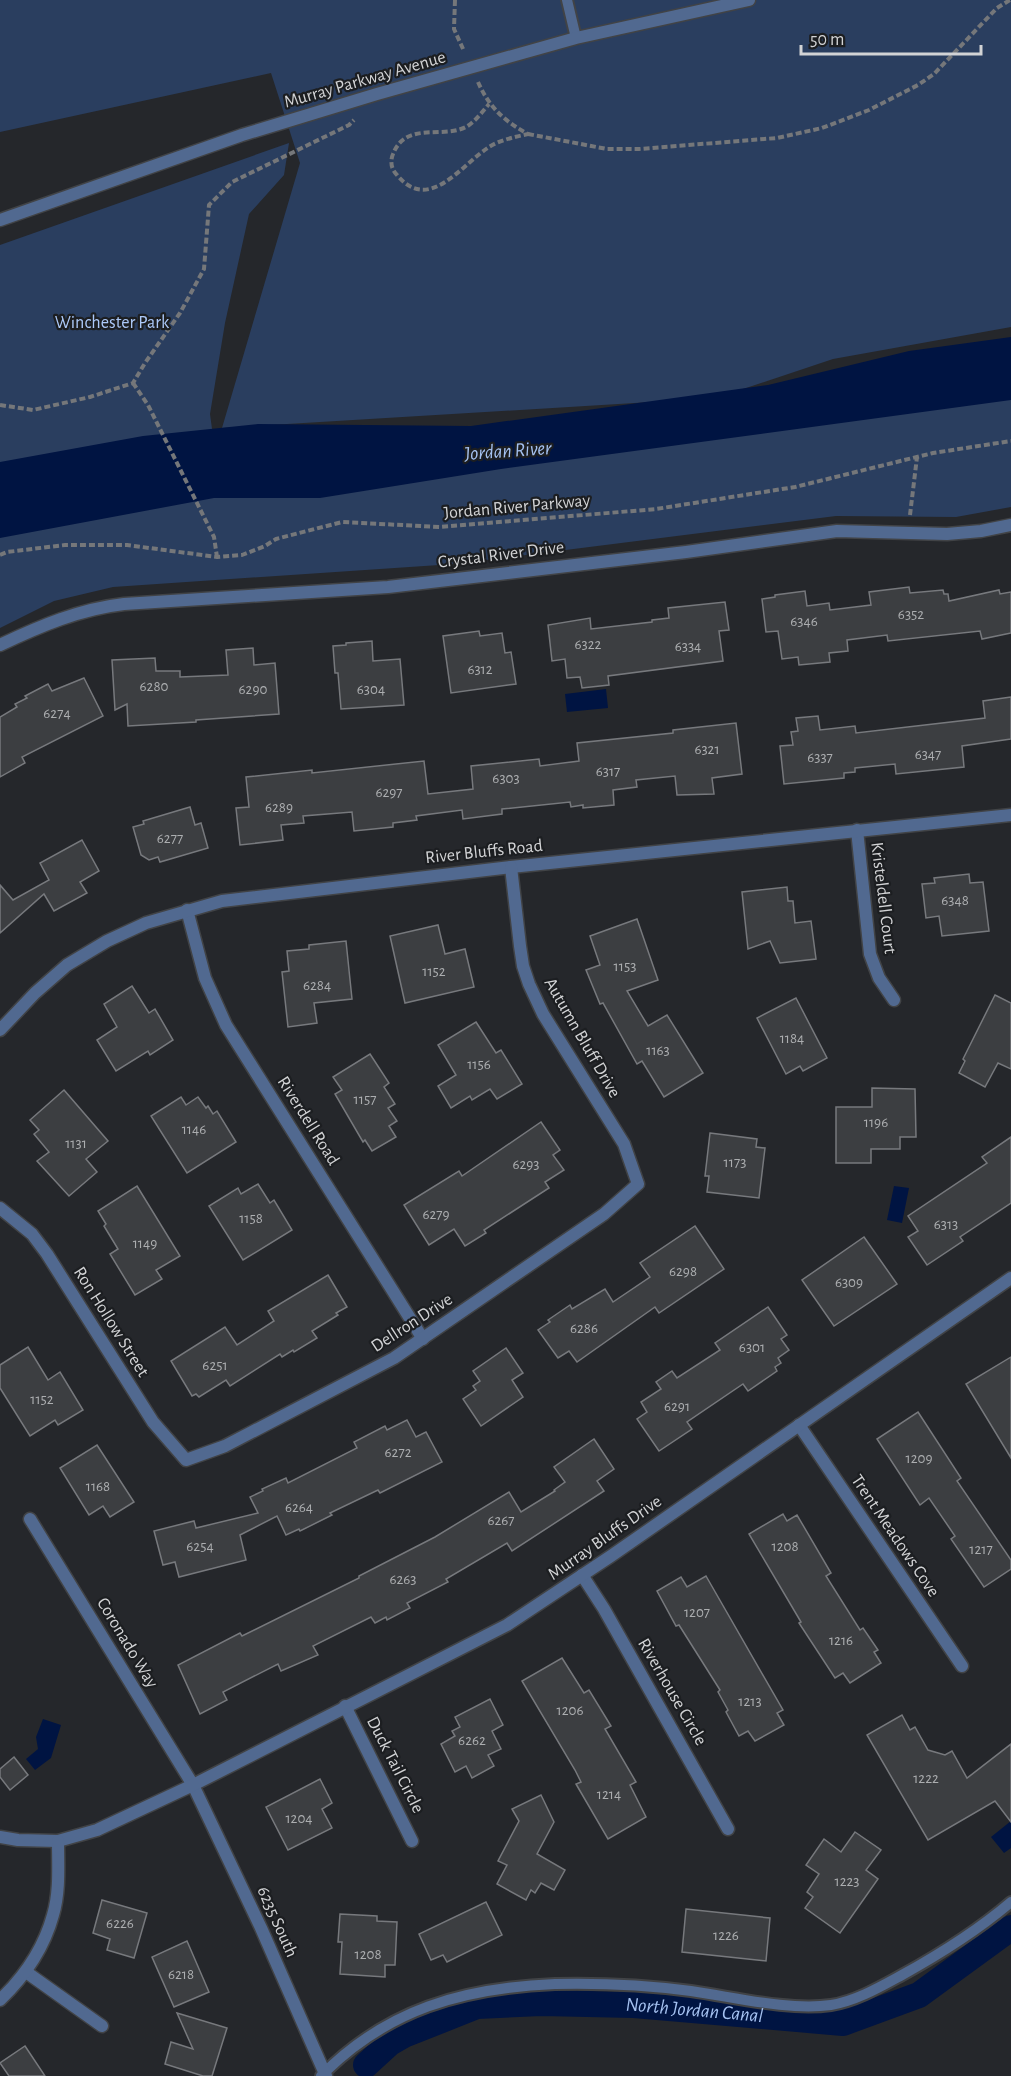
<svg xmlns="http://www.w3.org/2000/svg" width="1011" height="2076" viewBox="0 0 1011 2076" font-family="'Alegreya Sans',sans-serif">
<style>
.green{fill:#2a3e5f}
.water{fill:#001442}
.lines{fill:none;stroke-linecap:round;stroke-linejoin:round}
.canal{stroke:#001442;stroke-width:26}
.building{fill:#3c3e41;stroke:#77797d;stroke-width:1.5}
.service-casing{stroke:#414346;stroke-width:14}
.minor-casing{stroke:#414346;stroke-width:15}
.tertiary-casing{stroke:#414346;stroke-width:15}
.path{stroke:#75777a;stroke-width:4;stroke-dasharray:6 3;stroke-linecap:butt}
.service{stroke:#516990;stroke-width:10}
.minor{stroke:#516990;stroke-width:12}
.tertiary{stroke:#516990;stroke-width:12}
.labels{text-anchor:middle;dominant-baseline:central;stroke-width:4.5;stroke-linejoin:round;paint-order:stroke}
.number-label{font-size:15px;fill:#acaeb0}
.street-label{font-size:18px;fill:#d2d3d5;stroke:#1c1e21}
.park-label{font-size:18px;fill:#acc9f8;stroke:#1c1e21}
.water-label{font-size:20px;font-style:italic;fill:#a5c2f1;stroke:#1c1e21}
</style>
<rect width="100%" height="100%" fill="#25272b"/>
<g class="green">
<polygon points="0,0 1011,0 1011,327 833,359 716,398 222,428 300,163 271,73 0,132"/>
<polygon points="289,143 284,175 249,214 225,323 210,414 217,466 1011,384 1011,507 956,517 836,516 454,564 113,587 54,601 0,628 0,245"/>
</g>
<g class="water">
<polygon points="1011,337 1011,400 501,469 320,498 214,498 0,538 0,462 143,436 258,424 471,426 768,385 909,351"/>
<polygon points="606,689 608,708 567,712 565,694"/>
<polygon points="894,1186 909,1188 902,1223 887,1220"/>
<polygon points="43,1719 61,1725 51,1758 35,1770 26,1759 38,1749 36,1737"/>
<polygon points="1011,1821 1011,1848 1004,1853 991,1837"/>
</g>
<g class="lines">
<path class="canal" id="s1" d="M 366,2065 L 390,2043 L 404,2035 L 477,2006 L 541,2003 L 634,2005 L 843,2023 L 919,1995 L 1011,1928"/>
</g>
<g class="building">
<polygon points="909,587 910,593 943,590 944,594 948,594 949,601 999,590 1000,594 1011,592 1011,633 982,639 980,631 888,641 887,635 847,640 848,651 829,653 830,662 799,665 798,657 782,659 778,631 766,632 762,599 775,597 775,595 805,591 807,606 829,603 830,610 871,605 869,592"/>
<polygon points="725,602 729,630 719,631 723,661 608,676 609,685 582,688 580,677 567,678 565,659 552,661 548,625 590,618 591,629 652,622 652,620 669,618 668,608"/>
<polygon points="479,631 480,636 502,633 505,653 511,652 516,684 451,693 443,636"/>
<polygon points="372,641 373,661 400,659 404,705 341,709 338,673 335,673 333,646 346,645 346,643"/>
<polygon points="253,648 254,665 275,663 279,714 196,720 196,722 128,726 127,704 115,710 112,660 155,658 156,671 180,671 180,677 228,675 226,650"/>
<polygon points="84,678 103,716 22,757 25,763 0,777 0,717 17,707 15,704 27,698 25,696 48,684 52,691"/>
<polygon points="1011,697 1011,739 962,746 964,767 896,774 895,764 855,768 855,772 844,773 844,778 784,784 780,746 793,745 791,732 798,731 796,718 818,716 820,730 855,726 856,733 985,718 983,701"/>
<polygon points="736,723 742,774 712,778 714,794 677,795 675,776 636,780 637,787 613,790 614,805 583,808 583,805 571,807 570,802 502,809 502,814 463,819 462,810 416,816 417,820 393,823 393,827 354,831 352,812 303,816 304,823 281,825 283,840 240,845 236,808 249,807 246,777 312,770 312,773 424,761 428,794 473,789 471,766 539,759 540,766 579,761 577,743 673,733 673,730"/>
<polygon points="190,807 195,825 201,823 208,848 160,862 158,857 149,860 141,855 133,827 144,824 143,821"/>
<polygon points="82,840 99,871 80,882 87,893 54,911 44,894 0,933 0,885 13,900 49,880 40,863"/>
<polygon points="969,874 970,883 983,882 989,931 942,936 939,916 926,918 922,884 935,883 934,878"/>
<polygon points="787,887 788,901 793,901 795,923 811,921 816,959 780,963 770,941 748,949 742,892"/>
<polygon points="637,919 658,980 627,991 648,1026 667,1015 703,1073 664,1097 642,1061 637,1064 603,1003 600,1004 586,970 600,965 590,936"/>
<polygon points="438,925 445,954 465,949 474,987 405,1003 390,936"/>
<polygon points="346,941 352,999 314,1003 317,1023 288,1027 282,972 289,971 287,951 309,949 309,945"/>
<polygon points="132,986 149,1013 155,1009 173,1040 150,1055 148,1051 116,1071 97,1040 117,1027 104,1004"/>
<polygon points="995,995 1011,1003 1011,1069 998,1063 985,1087 959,1073 965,1061 963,1059"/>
<polygon points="796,998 827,1058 803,1071 800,1066 786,1074 757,1018"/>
<polygon points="476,1022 496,1053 501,1050 522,1084 497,1099 490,1089 472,1100 470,1096 451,1108 438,1086 456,1075 438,1045"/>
<polygon points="370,1054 389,1083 384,1087 395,1104 388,1108 397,1121 389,1126 396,1137 372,1151 365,1140 363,1142 335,1094 342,1090 333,1077"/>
<polygon points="872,1088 915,1089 916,1137 900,1137 900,1149 871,1149 871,1163 836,1163 836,1107 872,1107"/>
<polygon points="64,1090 108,1141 86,1159 97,1172 69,1196 37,1161 49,1152 34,1134 39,1130 30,1120"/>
<polygon points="181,1097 186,1105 198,1097 206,1108 208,1106 213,1114 217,1111 236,1142 187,1173 151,1116"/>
<polygon points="541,1122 560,1150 553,1155 564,1170 545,1182 549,1188 484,1230 486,1233 465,1246 454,1229 429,1245 404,1205 459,1171 462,1176"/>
<polygon points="710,1133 757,1139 756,1147 765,1148 759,1198 707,1192 709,1176 705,1176"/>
<polygon points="1011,1137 1011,1203 960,1237 963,1241 927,1265 908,1237 918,1231 908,1216 987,1163 982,1157"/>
<polygon points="258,1184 270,1203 274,1200 292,1230 243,1260 209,1206 238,1188 241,1194"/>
<polygon points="137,1186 180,1256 156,1270 162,1279 135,1295 110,1254 118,1249 104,1226 106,1224 98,1211"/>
<polygon points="695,1226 724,1269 659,1313 655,1307 577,1362 569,1351 558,1358 538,1330 550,1322 548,1320 570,1305 572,1309 605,1289 613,1302 650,1277 640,1263"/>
<polygon points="864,1237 897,1284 834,1326 802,1280"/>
<polygon points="328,1275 347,1307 336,1313 338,1315 312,1331 317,1338 294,1352 293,1350 282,1357 280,1354 230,1386 226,1380 199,1397 196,1394 192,1396 171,1361 225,1327 237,1345 274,1321 268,1311"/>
<polygon points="768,1307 787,1335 781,1339 789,1350 778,1358 781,1363 775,1367 777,1371 748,1391 743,1384 687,1422 692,1429 659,1451 637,1419 647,1412 641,1402 661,1389 656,1382 672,1371 677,1378 720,1350 715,1343"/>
<polygon points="28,1347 48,1380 60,1372 83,1410 58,1425 55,1420 30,1436 0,1388 0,1365"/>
<polygon points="506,1348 523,1373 512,1380 523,1397 481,1426 463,1399 476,1390 473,1386 480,1381 473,1371"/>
<polygon points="1011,1357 1011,1458 966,1384"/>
<polygon points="918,1412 961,1478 957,1481 1011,1560 1011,1569 984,1587 951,1539 955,1536 929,1498 920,1505 877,1439"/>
<polygon points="407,1420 416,1437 426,1432 442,1462 380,1493 378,1490 330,1513 332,1515 300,1531 299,1529 286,1535 277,1516 240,1535 246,1560 179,1577 175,1562 163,1565 154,1531 194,1521 196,1528 258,1513 250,1497 263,1491 262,1489 286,1478 288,1483 357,1448 354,1442 385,1426 387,1430"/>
<polygon points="594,1439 614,1469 597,1481 604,1491 512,1551 507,1543 446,1579 448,1582 407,1603 410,1608 387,1620 386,1617 375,1623 371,1617 313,1646 318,1655 281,1671 278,1664 223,1692 227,1700 200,1714 178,1665 240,1633 242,1636 359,1578 359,1576 435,1537 509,1492 521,1512 555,1491 554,1490 565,1482 554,1467"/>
<polygon points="97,1445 134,1502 110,1517 103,1506 89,1515 60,1468"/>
<polygon points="783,1514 787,1521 797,1515 831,1573 826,1576 860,1630 863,1628 878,1650 874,1652 881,1663 850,1683 843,1673 835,1678 799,1623 801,1622 749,1534"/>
<polygon points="706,1576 783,1710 777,1713 784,1725 755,1741 748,1731 739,1736 726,1712 728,1710 718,1692 720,1690 679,1625 676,1626 657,1591 681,1577 687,1587"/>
<polygon points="562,1658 584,1693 589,1690 611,1726 605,1729 636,1782 630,1785 646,1817 608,1839 576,1784 581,1782 575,1770 522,1681"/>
<polygon points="490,1699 503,1725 492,1731 501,1749 488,1755 494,1766 472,1778 466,1766 455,1772 441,1744 455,1736 452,1731 460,1727 455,1717"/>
<polygon points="902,1715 910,1730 915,1727 928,1750 945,1755 952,1751 967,1778 1011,1744 1011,1822 995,1801 928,1840 867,1735"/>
<polygon points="14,1757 28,1775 10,1790 0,1777 0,1769"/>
<polygon points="320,1779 332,1803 322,1809 332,1828 288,1850 266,1807"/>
<polygon points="541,1795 554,1822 537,1854 565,1870 554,1890 541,1883 535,1893 531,1890 526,1900 497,1884 507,1865 498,1861 519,1821 512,1809"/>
<polygon points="855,1832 881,1850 866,1870 878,1879 840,1933 805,1908 813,1897 807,1892 819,1874 806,1865 824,1839 841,1852"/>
<polygon points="102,1900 147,1913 134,1958 107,1950 110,1939 93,1933"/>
<polygon points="486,1902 502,1935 447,1962 443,1955 431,1960 419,1934"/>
<polygon points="686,1909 770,1918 766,1961 682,1952"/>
<polygon points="340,1914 377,1916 377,1921 397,1922 395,1965 385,1965 385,1977 340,1974 342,1942 338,1942"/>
<polygon points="187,1941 209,1992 174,2007 152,1957"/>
<polygon points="177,2013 227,2028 212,2076 203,2076 165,2064 171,2042 193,2049"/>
<polygon points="25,2046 45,2076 9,2076 0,2063"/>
</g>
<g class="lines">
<g class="service-casing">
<g id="service">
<polyline points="567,0 576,38"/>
<path d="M 321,2076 C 387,2009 463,1988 555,1984 C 601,1983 646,1985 691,1991 C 734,1997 789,2011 831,2005 C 856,2001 880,1987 902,1975 C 940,1954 977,1931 1011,1902"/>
</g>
</g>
<g class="minor-casing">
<g id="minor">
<path d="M 0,645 C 40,626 80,609 124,604 L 388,587 L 686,552 L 837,531 L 947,534 L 981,531 L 1011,525"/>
<polyline points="857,830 870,954 879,978 894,1000"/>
<polyline points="187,910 205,978 226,1025 423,1339"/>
<polyline points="0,1030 35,993 67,965 107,941 146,923 222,901 511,867 1011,815"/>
<polyline points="0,1208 32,1234 47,1254 153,1422 186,1460 225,1446 394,1358 604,1214 638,1184 624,1144 543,1014 529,984 523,966 520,946 511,867"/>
<polyline points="799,1425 962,1666"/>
<polyline points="30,1519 193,1785 261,1928 326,2076"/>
<polyline points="582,1575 604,1609 728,1829"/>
<polyline points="345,1706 412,1841"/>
<polyline points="0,1837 18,1840 58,1841 97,1830 193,1785 507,1625 611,1556 1011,1278"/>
<polyline points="26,1972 102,2026"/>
<path d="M 0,2000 C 24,1977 44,1948 53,1915 C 60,1892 58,1865 58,1841"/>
</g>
</g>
<g class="tertiary-casing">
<polyline id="tertiary" points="0,220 242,135 377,94 576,38 749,0"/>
</g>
<g class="path">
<polyline points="455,0 454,29 464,51"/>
<path d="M 478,82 C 489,107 504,121 528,134 C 514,137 500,140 489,147 C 461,165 429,214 397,175 C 391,169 390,161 393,154 C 406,121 442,139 466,127 C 475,122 483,111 489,104"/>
<polyline points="528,134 607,149 639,149 777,138 822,128 869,110 918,85 934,74 997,8 1010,0"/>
<polyline points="133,383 148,405 214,537 217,557"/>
<polyline points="0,405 33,410 90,397 133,383 145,363 180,313 204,269 209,205 232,182 349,125 354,120"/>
<polyline points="910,515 917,457"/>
<polyline points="0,555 7,552 65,545 127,545 217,557 242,555 265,546 276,539 342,522 440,527 656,509 795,487 933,453 1011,441"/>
</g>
<use href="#service" class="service"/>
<use href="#minor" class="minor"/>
<use href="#tertiary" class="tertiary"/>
</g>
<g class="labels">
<g class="number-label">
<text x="911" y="614">6352</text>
<text x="804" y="621">6346</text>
<text x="588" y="644">6322</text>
<text x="688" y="646">6334</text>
<text x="480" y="669">6312</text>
<text x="154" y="686">6280</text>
<text x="253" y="689">6290</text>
<text x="371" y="689">6304</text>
<text x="57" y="713">6274</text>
<text x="707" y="749">6321</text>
<text x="928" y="754">6347</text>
<text x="820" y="757">6337</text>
<text x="608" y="771">6317</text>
<text x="506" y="778">6303</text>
<text x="389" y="792">6297</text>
<text x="279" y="807">6289</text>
<text x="170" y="838">6277</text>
<text x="955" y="900">6348</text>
<text x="625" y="966">1153</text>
<text x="434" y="971">1152</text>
<text x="317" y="985">6284</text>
<text x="792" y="1038">1184</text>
<text x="658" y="1050">1163</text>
<text x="479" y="1064">1156</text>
<text x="365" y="1099">1157</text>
<text x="876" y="1122">1196</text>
<text x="194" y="1129">1146</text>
<text x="76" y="1143">1131</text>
<text x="735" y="1162">1173</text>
<text x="526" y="1164">6293</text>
<text x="436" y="1214">6279</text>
<text x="251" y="1218">1158</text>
<text x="946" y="1224">6313</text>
<text x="145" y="1243">1149</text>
<text x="683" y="1271">6298</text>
<text x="849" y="1282">6309</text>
<text x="584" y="1328">6286</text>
<text x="752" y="1347">6301</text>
<text x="215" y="1365">6251</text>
<text x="42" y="1399">1152</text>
<text x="677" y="1406">6291</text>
<text x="398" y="1452">6272</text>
<text x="919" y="1458">1209</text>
<text x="98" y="1486">1168</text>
<text x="299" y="1507">6264</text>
<text x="501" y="1520">6267</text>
<text x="200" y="1546">6254</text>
<text x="785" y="1546">1208</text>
<text x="981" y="1549">1217</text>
<text x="403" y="1579">6263</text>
<text x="697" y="1612">1207</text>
<text x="841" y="1640">1216</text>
<text x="750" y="1701">1213</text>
<text x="570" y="1710">1206</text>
<text x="472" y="1740">6262</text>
<text x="926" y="1778">1222</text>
<text x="609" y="1794">1214</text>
<text x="299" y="1818">1204</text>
<text x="847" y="1881">1223</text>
<text x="120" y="1923">6226</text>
<text x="726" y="1935">1226</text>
<text x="368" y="1954">1208</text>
<text x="181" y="1974">6218</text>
</g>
<g class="street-label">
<text transform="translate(365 80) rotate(-16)">Murray Parkway Avenue</text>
<text transform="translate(517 507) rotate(-5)">Jordan River Parkway</text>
<text transform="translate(501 555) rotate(-7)">Crystal River Drive</text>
<text transform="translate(484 852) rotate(-6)">River Bluffs Road</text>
<text transform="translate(883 898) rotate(83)">Kristeldell Court</text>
<text transform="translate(582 1038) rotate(60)">Autumn Bluff Drive</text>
<text transform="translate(308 1121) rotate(58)">Riverdell Road</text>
<text transform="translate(111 1322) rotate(58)">Ron Hollow Street</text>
<text transform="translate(412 1323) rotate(-33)">Dellron Drive</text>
<text transform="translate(895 1536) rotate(56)">Trent Meadows Cove</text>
<text transform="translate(605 1538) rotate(-35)">Murray Bluffs Drive</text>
<text transform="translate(127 1643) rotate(59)">Coronado Way</text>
<text transform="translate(672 1692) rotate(60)">Riverhouse Circle</text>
<text transform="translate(395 1765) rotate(63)">Duck Tail Circle</text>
<text transform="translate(277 1922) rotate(66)">6235 South</text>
</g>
<g class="park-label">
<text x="112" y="323">Winchester Park</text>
</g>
<g class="water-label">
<text transform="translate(508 451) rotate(-4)">Jordan River</text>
<text stroke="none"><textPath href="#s1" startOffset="345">North Jordan Canal</textPath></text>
</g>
</g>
<path d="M801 45v9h180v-9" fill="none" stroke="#d2d3d5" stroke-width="3"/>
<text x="810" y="45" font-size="18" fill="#d2d3d5" stroke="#1c1e21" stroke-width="4.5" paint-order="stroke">50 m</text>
</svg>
